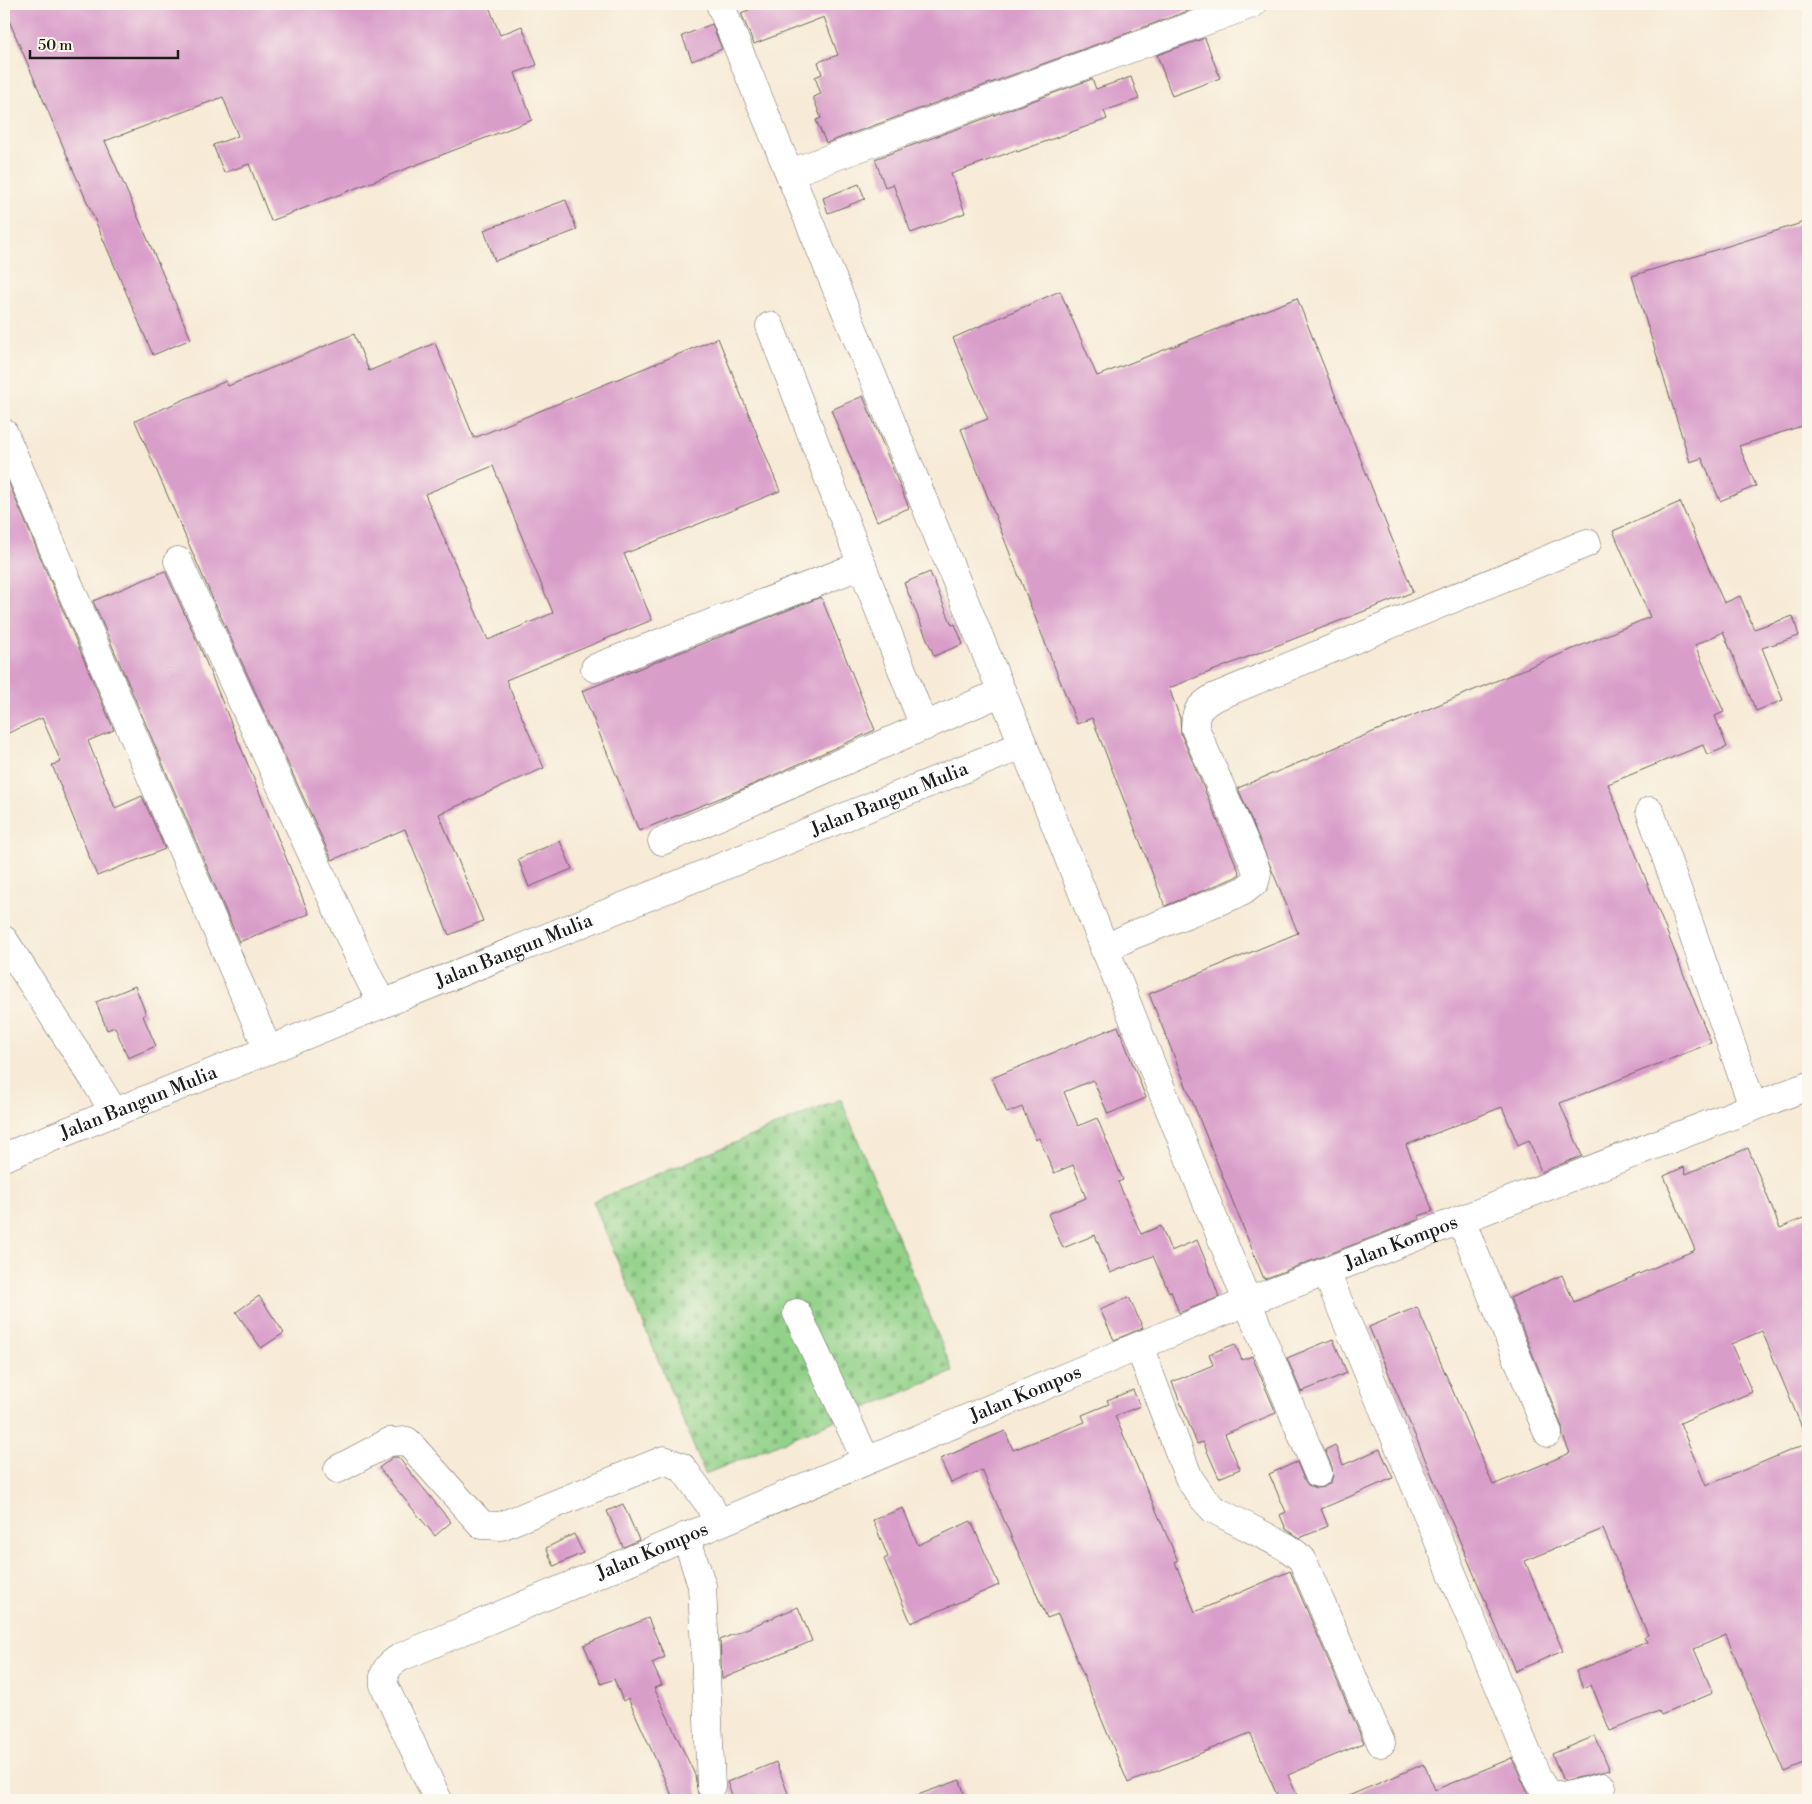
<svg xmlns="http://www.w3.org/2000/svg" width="1812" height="1804" viewBox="0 0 1812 1804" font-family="'Libre Bodoni',serif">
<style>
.cemetery{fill:url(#cemetery-stones);stroke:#567652}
.building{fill:#d99dc9;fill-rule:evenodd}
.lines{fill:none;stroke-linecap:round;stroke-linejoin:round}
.minor-casing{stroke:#69645d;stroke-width:29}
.minor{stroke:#fff;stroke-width:28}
.labels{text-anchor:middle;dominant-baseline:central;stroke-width:4;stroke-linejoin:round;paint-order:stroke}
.street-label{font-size:19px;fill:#1c1c1c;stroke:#fbf7ec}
</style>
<defs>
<pattern id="cemetery-stones" width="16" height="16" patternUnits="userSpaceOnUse" patternTransform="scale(1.25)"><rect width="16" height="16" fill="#91d188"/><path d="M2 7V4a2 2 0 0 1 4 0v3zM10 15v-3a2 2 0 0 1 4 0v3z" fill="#7cb375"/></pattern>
</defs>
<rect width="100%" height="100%" fill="#fbf7ec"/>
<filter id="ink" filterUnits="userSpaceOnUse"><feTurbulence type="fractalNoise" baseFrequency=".02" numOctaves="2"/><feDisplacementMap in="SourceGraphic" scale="10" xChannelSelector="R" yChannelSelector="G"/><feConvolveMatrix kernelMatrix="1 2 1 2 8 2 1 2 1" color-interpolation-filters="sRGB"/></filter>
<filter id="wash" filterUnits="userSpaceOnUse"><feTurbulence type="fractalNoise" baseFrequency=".0096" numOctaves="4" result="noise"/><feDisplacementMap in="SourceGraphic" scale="20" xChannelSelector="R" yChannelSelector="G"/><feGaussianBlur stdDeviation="1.12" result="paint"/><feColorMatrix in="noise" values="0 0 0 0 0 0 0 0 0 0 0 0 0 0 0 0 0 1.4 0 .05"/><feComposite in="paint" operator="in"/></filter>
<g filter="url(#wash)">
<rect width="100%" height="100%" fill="#f7ead6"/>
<polygon class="cemetery" points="841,1099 953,1372 705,1474 593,1201"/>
<g id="blocks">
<g class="building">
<polygon points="4,4 488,4 500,35 522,26 537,65 515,73 532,120 271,221 249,164 224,173 213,145 238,136 223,97 105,141 191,339 153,355 4,9"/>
<polygon points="764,4 1207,4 826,143 816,120 821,118 813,97 821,94 815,77 822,74 818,62 838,55 824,17 754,44 741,13"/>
<polygon points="712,24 722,49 692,61 682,36"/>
<polygon points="1205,38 1220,78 1172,96 1157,55"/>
<polygon points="1131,77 1139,99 1104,111 1107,119 1017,152 1016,150 951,174 965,213 911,233 893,184 885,187 875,159 1092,79 1096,89"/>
<polygon points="859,184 865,199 828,213 823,198"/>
<polygon points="566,200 577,230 495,261 484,230"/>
<polygon points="1808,221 1808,424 1739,446 1756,486 1720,501 1702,458 1690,462 1632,276"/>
<polygon points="1060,291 1097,376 1297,298 1413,592 1169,688 1180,718 1181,734 1240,874 1234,878 1165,906 1092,718 1077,724 961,429 988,419 953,338"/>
<path d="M 354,334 L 369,371 L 435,343 L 474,438 L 718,338 L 780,491 L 624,554 L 652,620 L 506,680 L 544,768 L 439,814 L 483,921 L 449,935 L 405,829 L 332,860 L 211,595 L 135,421 L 226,381 L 228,386 ZM 493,466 L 553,613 L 488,640 L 425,494 Z"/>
<polygon points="863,396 909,508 877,521 831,410"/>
<polygon points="4,472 114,730 88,741 115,808 142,796 165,849 97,876 52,765 61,762 42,718 4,735"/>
<polygon points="1680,502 1724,603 1740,596 1754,629 1793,616 1799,636 1762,648 1783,700 1756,711 1723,632 1695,645 1724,712 1715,716 1727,747 1707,755 1703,745 1608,784 1711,1043 1560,1103 1582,1156 1541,1172 1529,1140 1518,1145 1502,1107 1406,1145 1433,1211 1419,1216 1420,1219 1264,1279 1149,994 1298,933 1238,788 1650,617 1613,531"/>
<polygon points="165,571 199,645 309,914 239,942 93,601"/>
<polygon points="930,572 952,625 955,624 963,644 934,656 904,583"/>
<polygon points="821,597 875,730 747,787 639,831 582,691"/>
<polygon points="560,841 572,869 529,887 518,859"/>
<polygon points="135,986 146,1014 143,1016 156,1046 128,1058 115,1027 107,1030 96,1002"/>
<polygon points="1118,1026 1146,1098 1108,1114 1093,1080 1064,1092 1078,1126 1097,1118 1123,1180 1118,1182 1141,1234 1161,1226 1171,1251 1197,1240 1211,1274 1219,1297 1179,1313 1171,1291 1169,1292 1153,1256 1110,1273 1095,1235 1063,1248 1048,1214 1086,1198 1073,1165 1054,1173 1039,1138 1036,1140 1022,1107 1007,1113 992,1078"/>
<polygon points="1748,1148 1780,1228 1808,1216 1808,1442 1762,1331 1731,1344 1752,1392 1680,1423 1706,1486 1808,1443 1808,1762 1784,1772 1726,1635 1694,1649 1713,1693 1661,1715 1659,1711 1610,1731 1591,1684 1583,1688 1576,1671 1647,1642 1644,1637 1648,1635 1603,1529 1525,1561 1563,1651 1515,1671 1369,1327 1417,1307 1493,1485 1570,1453 1563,1436 1562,1427 1510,1298 1562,1275 1574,1302 1695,1250 1664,1176 1684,1167 1686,1174"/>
<polygon points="259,1296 284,1333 261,1348 236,1312"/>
<polygon points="1129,1297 1143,1328 1114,1340 1100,1309"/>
<polygon points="1333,1339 1347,1373 1301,1392 1287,1358"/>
<polygon points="1235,1344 1242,1360 1252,1356 1276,1413 1225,1434 1240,1469 1219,1478 1203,1442 1197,1444 1172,1382 1213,1365 1209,1354"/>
<polygon points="1133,1390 1140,1406 1115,1416 1178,1561 1175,1562 1195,1612 1290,1571 1364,1743 1288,1775 1299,1800 1279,1800 1250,1733 1128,1783 1058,1614 1047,1618 982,1470 951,1483 940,1459 1005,1431 1013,1450 1085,1422 1082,1415 1109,1404 1107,1400"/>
<polygon points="1335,1445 1343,1465 1380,1449 1393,1478 1321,1509 1328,1526 1300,1538 1286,1529 1280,1515 1286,1512 1269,1474 1297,1462 1304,1479 1308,1485 1316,1488 1324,1487 1331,1482 1333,1475 1332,1467 1325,1450"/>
<polygon points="393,1457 398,1457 451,1522 435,1536 379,1468"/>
<polygon points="623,1504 639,1540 623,1547 607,1511"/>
<polygon points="903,1508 918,1545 971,1521 999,1585 911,1623 884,1559 888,1557 873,1520"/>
<polygon points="574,1534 583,1553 554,1566 546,1548"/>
<polygon points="798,1607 812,1641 722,1679 720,1640"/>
<polygon points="648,1618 665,1657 652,1663 662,1685 654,1688 695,1775 698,1794 705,1800 674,1800 628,1698 623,1701 614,1679 601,1684 584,1645"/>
<polygon points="1595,1736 1610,1770 1563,1781 1552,1754"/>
<polygon points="1512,1758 1529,1796 1518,1800 1339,1800 1424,1764 1435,1790"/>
<polygon points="776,1762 789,1796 779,1800 734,1800 727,1782"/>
<polygon points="960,1780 966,1800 910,1800 909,1798"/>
</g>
</g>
</g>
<g filter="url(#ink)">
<use href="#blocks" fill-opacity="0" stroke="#69645d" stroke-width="1"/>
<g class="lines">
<g class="minor-casing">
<g id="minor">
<path d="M 720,4 C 815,232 908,461 1001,690 C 1107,951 1209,1213 1318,1473"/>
<polyline points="790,173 1252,4"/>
<polyline points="770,326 924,727"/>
<polyline points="4,433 268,1050"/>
<polyline points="178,561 364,968 382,1004"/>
<polyline points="595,668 862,565"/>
<polyline points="1650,811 1753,1107"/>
<polyline points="662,841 1002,692"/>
<polyline points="4,940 94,1079 114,1112"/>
<path d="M 1104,949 L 1133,935 L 1242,892 L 1255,882 L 1257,873 L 1254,864 L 1195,728 C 1195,711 1199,707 1213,698 L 1587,543"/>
<path id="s1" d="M 4,1157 L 1023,745"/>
<polyline points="1461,1220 1548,1433"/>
<polyline points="1326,1272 1538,1779 1547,1794 1562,1797 1602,1787"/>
<polyline points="797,1313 866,1460"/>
<polyline points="1139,1346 1189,1478 1202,1497 1213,1509 1288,1548 1302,1559 1381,1743"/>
<polyline points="338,1469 389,1442 407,1441 482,1525 501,1526 664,1460 682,1467 709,1504 718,1523"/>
<polyline points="686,1536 702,1586 711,1786"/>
<path id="s2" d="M 438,1800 L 384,1685 C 382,1671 389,1664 401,1657 L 1139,1346 L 1247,1302 L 1808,1086"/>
</g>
</g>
<use href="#minor" class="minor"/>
</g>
</g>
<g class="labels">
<g class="street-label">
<text stroke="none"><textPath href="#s1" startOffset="955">Jalan Bangun Mulia</textPath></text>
<text stroke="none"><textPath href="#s1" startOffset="550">Jalan Bangun Mulia</textPath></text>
<text stroke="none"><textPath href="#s1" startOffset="145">Jalan Bangun Mulia</textPath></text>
<text stroke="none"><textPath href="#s2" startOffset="1245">Jalan Kompos</textPath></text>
<text stroke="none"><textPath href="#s2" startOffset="840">Jalan Kompos</textPath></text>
<text stroke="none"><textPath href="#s2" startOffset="435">Jalan Kompos</textPath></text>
</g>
</g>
<rect width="1812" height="1804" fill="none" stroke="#fbf7ec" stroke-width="20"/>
<path d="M30 50v8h148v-8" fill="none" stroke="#1c1c1c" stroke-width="2.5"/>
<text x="38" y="50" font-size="15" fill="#1c1c1c" stroke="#fbf7ec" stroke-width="4" paint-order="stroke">50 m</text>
</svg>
